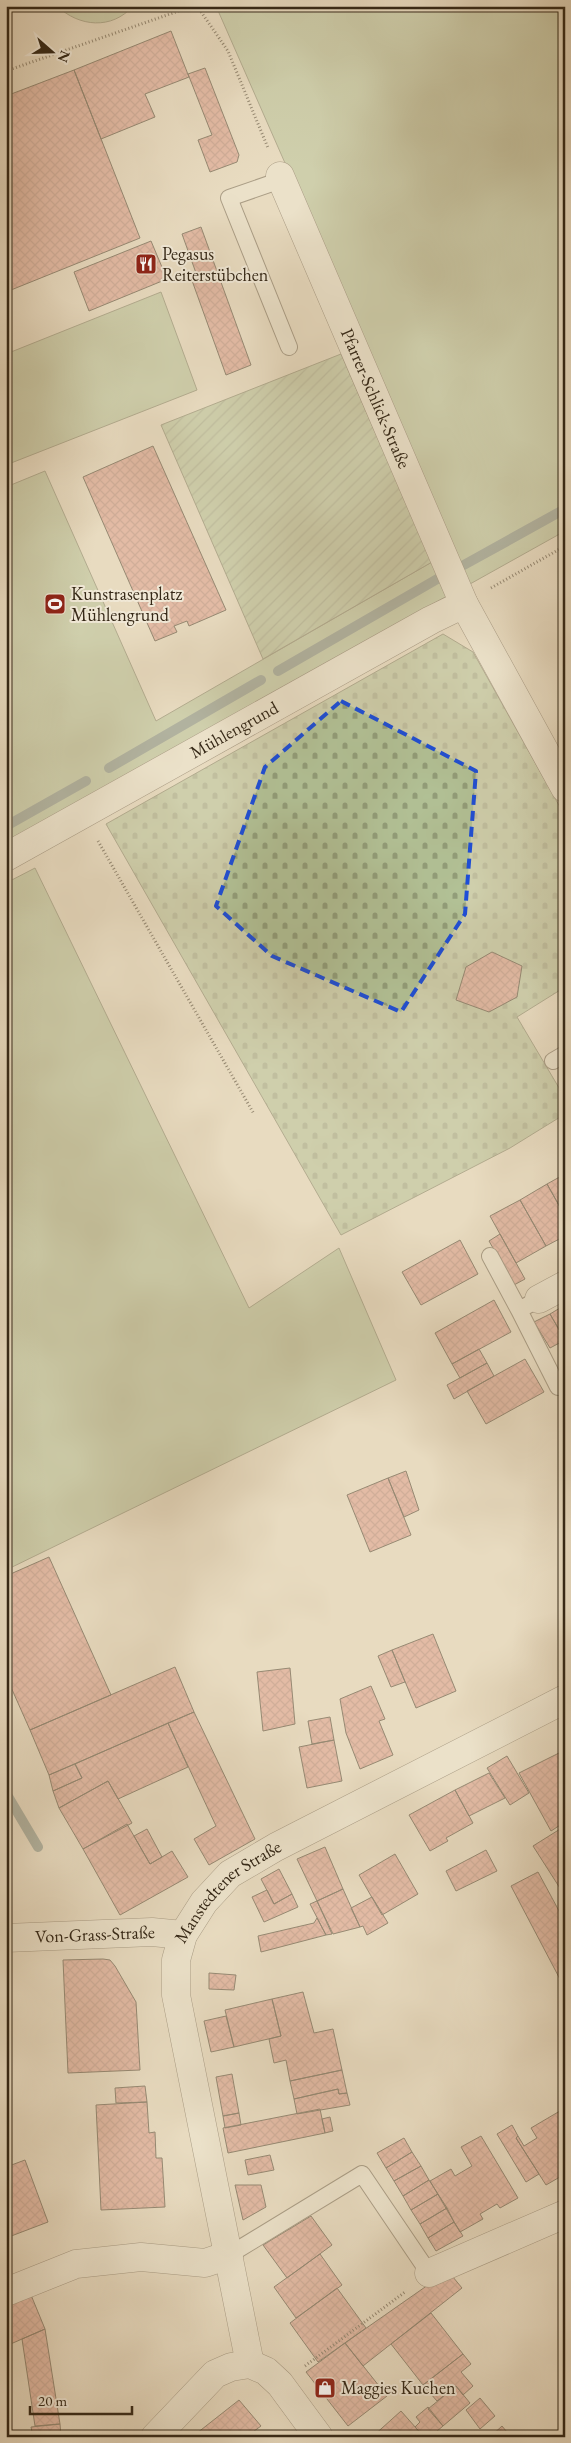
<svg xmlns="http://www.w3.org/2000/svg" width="571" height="2443" viewBox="0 0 571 2443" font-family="'EB Garamond',serif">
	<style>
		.grass { fill: #b2c196; stroke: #747456 }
		.cemetery { fill: url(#cemetery-stones); stroke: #747456 }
		.garden { fill: url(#garden-furrows); stroke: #747456 }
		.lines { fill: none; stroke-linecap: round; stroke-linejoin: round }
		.stream { stroke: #708078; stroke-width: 10 }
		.building { fill: url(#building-cross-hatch); stroke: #352817 }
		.service-casing { stroke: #625541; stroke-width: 18 }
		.minor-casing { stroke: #625541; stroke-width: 29 }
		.tertiary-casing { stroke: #625541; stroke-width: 29 }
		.path { stroke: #352817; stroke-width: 3; stroke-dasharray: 1 2.5; stroke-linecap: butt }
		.service { stroke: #f0e8d6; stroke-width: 16 }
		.minor { stroke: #f0e8d6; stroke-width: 28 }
		.tertiary { stroke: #f0e8d6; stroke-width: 28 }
		.marked { fill: none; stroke: #1d4ed8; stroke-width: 4; stroke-dasharray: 10 6; stroke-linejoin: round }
		.labels { text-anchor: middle; stroke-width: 4; stroke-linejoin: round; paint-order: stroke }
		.poi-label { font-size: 18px; fill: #352817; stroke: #f0e8d6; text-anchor: start }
		.street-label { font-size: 18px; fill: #352817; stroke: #f0e8d6 }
	</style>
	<defs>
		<pattern id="cemetery-stones" width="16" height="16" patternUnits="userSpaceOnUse" patternTransform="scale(1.25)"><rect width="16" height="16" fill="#b2c196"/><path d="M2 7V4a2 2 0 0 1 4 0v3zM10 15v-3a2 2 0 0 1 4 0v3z" fill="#929d79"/></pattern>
		<pattern id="garden-furrows" width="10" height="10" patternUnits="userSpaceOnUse" patternTransform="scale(1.25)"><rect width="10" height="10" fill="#b2c196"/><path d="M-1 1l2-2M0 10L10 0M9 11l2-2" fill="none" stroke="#929d79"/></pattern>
		<pattern id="building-cross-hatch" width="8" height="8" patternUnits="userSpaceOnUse" patternTransform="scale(1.25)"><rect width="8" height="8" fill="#de9485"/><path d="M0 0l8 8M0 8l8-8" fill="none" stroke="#b5796c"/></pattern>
	</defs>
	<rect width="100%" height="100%" fill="#e8dbc0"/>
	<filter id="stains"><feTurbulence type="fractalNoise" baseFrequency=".004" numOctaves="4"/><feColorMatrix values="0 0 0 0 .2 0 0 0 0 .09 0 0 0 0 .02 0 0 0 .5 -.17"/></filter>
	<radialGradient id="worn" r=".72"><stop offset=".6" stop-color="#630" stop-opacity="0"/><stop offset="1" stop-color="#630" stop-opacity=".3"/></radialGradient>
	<path class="grass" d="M57,6h76c-21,24 -54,21 -76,0z
		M216,6h349v525l-95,53z
		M161,292l36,98 -191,75v-111z
		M45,471l111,250 276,-159 15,34 -441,246v-355z
		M35,868l214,440 90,-60 57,132 -390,190v-687z"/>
	<path class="cemetery" d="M443,634l30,18 92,164v171l-48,30 48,81v16l-55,34 -169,87 -235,-411z"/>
	<path class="garden" d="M341,354l91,208 -169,97 -102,-234z"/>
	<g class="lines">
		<path class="stream" d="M462,566l103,-57
			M278,671l161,-93
			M109,768l152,-88
			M8,825l78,-44
			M6,1793l32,54"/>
	</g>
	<path class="building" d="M171,31l18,46 -44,17 10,23 -54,22 -27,-69z
		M205,68l34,87 -2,7 -27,10 -12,-32 14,-5 -24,-61z
		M74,70l66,168 -134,54v-196z
		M201,227l50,138 -25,10 -36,-100 6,-2 -14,-39z
		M151,241l16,38 -78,32 -15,-39z
		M153,446l73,164 -37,16 -2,-5 -13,5 3,6 -22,9 -72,-164z
		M492,952l30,14 -5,31 -28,15 -33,-12 10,-33z
		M565,1174v42l-18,-32z
		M547,1184l18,32v20l-19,10 -26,-46z
		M520,1200l26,46 -30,17 -26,-47z
		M500,1234l25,45 -11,6 -25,-44z
		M460,1240l18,34 -57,31 -19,-33z
		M494,1300l17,32 -59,32 -17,-31z
		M565,1305v35l-15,-26z
		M550,1314l15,26 -15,8 -16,-26z
		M479,1349l8,14 -27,15 -8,-14z
		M525,1359l19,33 -58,32 -19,-33z
		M487,1363l7,13 -40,23 -7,-14z
		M406,1471l13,39 -15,7 -16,-39z
		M388,1478l23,57 -41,17 -23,-57z
		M49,1557l62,138 -81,35 -24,-54v-100z
		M433,1634l23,57 -40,17 -24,-58z
		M392,1650l13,32 -14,5 -13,-31z
		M175,1667l19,45 -145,63 -19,-45z
		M290,1668l5,56 -32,7 -6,-59z
		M371,1686l14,33 -6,2 14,34 -33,14 -14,-36 -6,-34z
		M194,1712l61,127 -46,26 -15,-26 22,-13 -48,-103z
		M330,1717l4,23 -22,4 -4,-23z
		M168,1723l20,44 -70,32 -10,-18 -49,27 -6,-17 29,-13 -7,-14z
		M334,1740l8,41 -35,7 -8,-41z
		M565,1750v72l-14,9 -32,-58z
		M507,1756l22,37 -19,12 -23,-37z
		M75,1764l7,14 -29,13 -4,-16z
		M489,1773l16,25 -36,18 -14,-26z
		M108,1781l24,42 -49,26 -24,-41z
		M455,1790l18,33 -27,15 2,3 -18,10 -21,-36z
		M127,1824l23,40 22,-13 16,26 -68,38 -37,-66z
		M565,1826v70l-32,-50z
		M147,1829l15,28 -12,7 -16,-28z
		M325,1847l18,42 -26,12 -20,-42z
		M486,1850l11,21 -41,20 -10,-20z
		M395,1854l23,40 -36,21 -23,-40z
		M279,1869l13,25 -18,10 -13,-25z
		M538,1872l27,50v60l-3,1 -51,-97z
		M343,1889l17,38 -27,7 -16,-33z
		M267,1890l7,14 18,-10 6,13 -34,15 -12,-25z
		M372,1897l16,26 -21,12 -4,-9 -3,1 -9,-19z
		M317,1901l15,33 -6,1 -16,-31z
		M317,1918l9,17 -65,17 -3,-16 56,-13z
		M103,1959l7,1 5,6 21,36 4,68 -72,3 -5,-113z
		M209,1973l27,2 -2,15 -25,-1z
		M6,1977h2l2,62 -4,1z
		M303,1992l11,41 19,-4 9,41 -52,11 -4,-21 -12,3 -5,-24 12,-3 -9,-37z
		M272,1999l9,37 -47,11 -9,-37z
		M226,2016l8,31 -23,5 -7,-31z
		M342,2070l5,23 -8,1 -1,-5 -44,10 -4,-18z
		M232,2074l7,39 -16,3 -7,-39z
		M145,2086l2,16 -31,1 -1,-15z
		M338,2089l1,5 8,-1 3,12 -53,9 -3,-15z
		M147,2102l2,31 6,-1 1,26h6l3,49 -64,3 -5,-105z
		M565,2108v66l-19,11 -30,-47 2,-2 6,10 13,-8 -6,-10z
		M320,2109l5,24 -97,20 -5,-25z
		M239,2113l2,12 -16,3 -2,-12z
		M330,2117l3,14 -8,2 -3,-14z
		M512,2125l6,11 -2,2 23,36 -13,8 -29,-48z
		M481,2136l37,62 -18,10 -3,-4 -17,10 3,5 -23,13 -30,-51 21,-12 4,7 17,-10 -11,-19z
		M404,2138l8,14 -26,16 -9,-15z
		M412,2152l9,14 -27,15 -8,-13z
		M270,2155l4,15 -26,5 -3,-15z
		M25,2160l23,62 -42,16v-71z
		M421,2166l8,14 -26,16 -9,-15z
		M429,2180l9,14 -27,16 -8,-14z
		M235,2185h26l5,22 -23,13z
		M438,2194l9,14 -27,16 -9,-14z
		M447,2208l7,14 -26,16 -8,-14z
		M311,2216l21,29 -45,33 -24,-33z
		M454,2222l9,14 -27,15 -8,-13z
		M320,2254l22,31 -46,33 -22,-31z
		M448,2271l14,17 -99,78 -18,-23z
		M337,2288l29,40 -48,34 -28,-39z
		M31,2295l14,34 -39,17v-40z
		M431,2313l32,41 -40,31 -32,-41z
		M45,2329l15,95 -25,2 -13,-87z
		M345,2343l42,53 -39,30 -42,-54z
		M463,2354l8,10 -10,8 12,14 -10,9 -7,-9 -19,15 -14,-16z
		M456,2386l14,17 -27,23 -15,-17z
		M480,2398l15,18 -15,13 -14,-19z
		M239,2400l22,26 -15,11h-54z
		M428,2407l15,19 -13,11h-6l-9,-10 5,-5 -4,-5z
		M401,2411l23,26h-52z
		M60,2424l1,13h-28l-2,-10z
		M502,2426l9,11h-21z"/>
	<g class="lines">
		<g class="service-casing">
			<path id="service" d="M281,180l-52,18 60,149
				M553,1061l12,-7
				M490,1256l29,54
				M539,1299l-20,11 39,77
				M229,2255l133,-81 67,99"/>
		</g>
		<g class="minor-casing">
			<g id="minor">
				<path id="s1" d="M280,176l184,428 101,184"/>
				<path id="s2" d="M6,857l425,-237 33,-16"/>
				<path d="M539,1299l26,-14"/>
				<path id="s3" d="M6,1938l146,-6 31,3"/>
				<path d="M429,2273l136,-59"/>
				<path d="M6,2292l70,-28 65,-7 64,6 24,-8"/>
			</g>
		</g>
		<g class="tertiary-casing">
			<g id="tertiary">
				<path id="s4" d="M250,2364l-74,-369v-35l7,-25 21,-33 26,-28 46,-27 289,-148"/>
				<path d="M155,2437l60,-63 16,-7 19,-3 16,7 14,13 39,53"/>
			</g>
		</g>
		<path class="path" d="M197,6l31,45 40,97
			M6,71l187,-65
			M491,588l74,-42
			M98,841l156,273
			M305,2366l100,-74"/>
		<use href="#service" class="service"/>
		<use href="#minor" class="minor"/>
		<use href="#tertiary" class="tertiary"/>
	</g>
	<path d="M0 0H571V2443H0ZM341,701l135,70 -11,143 -64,98 -129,-56 -56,-50 49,-139z" fill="#e8dbc0" fill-opacity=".55" fill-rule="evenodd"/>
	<path class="marked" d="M341,701l135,70 -11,143 -64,98 -129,-56 -56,-50 49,-139z"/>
	<defs>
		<g id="restaurant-square" transform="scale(1.125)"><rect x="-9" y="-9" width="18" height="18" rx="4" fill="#8f2418" stroke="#f0e8d6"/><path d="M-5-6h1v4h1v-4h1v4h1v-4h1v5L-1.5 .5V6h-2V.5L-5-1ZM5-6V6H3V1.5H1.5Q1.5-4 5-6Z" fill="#fff"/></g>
		<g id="stadium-square" transform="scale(1.125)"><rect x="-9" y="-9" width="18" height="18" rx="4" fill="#8f2418" stroke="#f0e8d6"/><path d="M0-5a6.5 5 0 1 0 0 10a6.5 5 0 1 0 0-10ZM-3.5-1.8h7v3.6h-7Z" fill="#fff"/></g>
		<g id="shop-square" transform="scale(1.125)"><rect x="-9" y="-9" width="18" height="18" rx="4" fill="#8f2418" stroke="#f0e8d6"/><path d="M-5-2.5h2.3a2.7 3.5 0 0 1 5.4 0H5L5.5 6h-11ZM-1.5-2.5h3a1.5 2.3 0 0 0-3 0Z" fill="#fff"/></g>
	</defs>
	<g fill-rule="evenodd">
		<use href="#restaurant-square" x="146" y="264"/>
		<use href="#stadium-square" x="55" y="604"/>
		<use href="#shop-square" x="325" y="2388"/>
	</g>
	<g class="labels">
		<g class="poi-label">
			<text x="162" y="260">Pegasus<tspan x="162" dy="21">Reiterstübchen</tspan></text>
			<text x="71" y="600">Kunstrasenplatz<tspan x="71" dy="21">Mühlengrund</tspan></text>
			<text x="341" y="2394">Maggies Kuchen</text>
		</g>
		<g class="street-label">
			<text dy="6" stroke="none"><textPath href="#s1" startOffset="242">Pfarrer-Schlick-Straße</textPath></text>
			<text dy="6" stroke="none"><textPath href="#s2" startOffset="261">Mühlengrund</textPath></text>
			<text dy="6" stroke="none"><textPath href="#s4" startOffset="501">Manstedtener Straße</textPath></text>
			<text dy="6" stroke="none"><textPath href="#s3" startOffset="89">Von-Grass-Straße</textPath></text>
		</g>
	</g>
	<rect width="571" height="2443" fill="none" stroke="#e8dbc0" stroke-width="25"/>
	<rect x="8" y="8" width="556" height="2428" fill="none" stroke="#352817" stroke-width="2.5"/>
	<rect x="12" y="12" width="546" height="2418" fill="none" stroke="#352817"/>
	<g transform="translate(52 52) rotate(110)" stroke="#f0e8d6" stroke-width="4" paint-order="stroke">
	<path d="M0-4L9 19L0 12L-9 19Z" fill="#352817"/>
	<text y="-8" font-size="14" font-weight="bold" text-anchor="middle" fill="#352817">N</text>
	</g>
	<path d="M30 2406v8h102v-8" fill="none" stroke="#352817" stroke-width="2.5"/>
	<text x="38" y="2406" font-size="15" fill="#352817" stroke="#f0e8d6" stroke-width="4" paint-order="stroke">20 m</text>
	<rect width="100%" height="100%" filter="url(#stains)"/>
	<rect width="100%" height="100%" fill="url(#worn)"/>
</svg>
